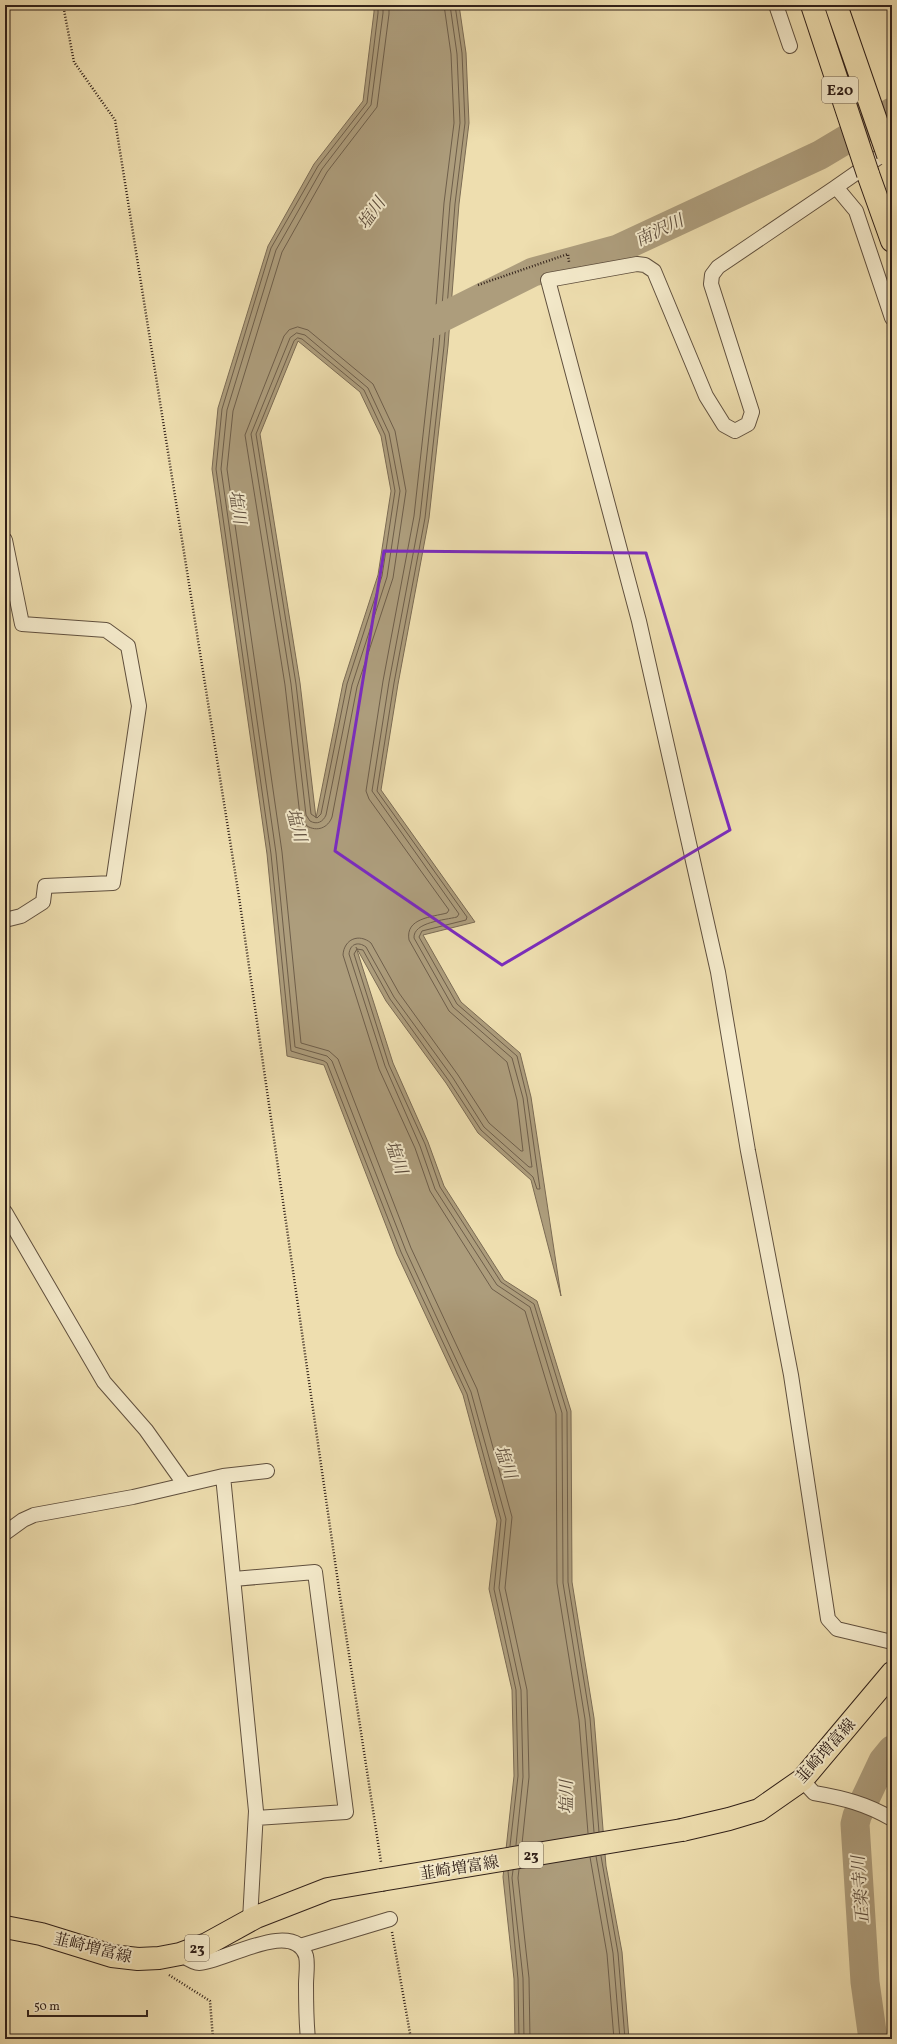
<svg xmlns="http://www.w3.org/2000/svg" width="897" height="2044" viewBox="0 0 897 2044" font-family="Vollkorn,'Noto Serif JP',serif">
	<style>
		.water { fill: #ad9d7c; stroke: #7b6b54; fill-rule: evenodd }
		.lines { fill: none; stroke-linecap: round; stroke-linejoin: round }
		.shore { stroke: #6e5e4a; stroke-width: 1 }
		.river { stroke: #ad9d7c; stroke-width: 29 }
		.street-casing { stroke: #60503e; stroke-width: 16 }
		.primary-casing { stroke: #302019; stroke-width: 24 }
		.highway-casing { stroke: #302019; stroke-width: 24 }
		.path { stroke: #302019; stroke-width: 2.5; stroke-dasharray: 1 2; stroke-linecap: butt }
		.street { stroke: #f4eacb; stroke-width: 14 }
		.primary { stroke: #eedeaf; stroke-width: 22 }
		.highway { stroke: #eedeaf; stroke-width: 22 }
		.primary-bridge-casing { stroke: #302019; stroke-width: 24; stroke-linecap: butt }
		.highway-bridge-casing { stroke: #302019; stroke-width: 24; stroke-linecap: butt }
		.primary-bridge { stroke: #eedeaf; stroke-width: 22 }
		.highway-bridge { stroke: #eedeaf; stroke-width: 22 }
		.marked { fill: none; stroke: #7b2cbf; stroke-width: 3; stroke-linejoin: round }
		.labels { text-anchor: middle; stroke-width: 4; stroke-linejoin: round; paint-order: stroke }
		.shield { fill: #f4eacb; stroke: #6b5d4e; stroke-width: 1 }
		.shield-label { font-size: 15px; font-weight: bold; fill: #302019 }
		.street-label { font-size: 16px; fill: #302019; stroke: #f4eacb }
		.water-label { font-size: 17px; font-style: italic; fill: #5c4c3c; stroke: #f4eacb }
	</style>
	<rect width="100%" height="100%" fill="#eedeaf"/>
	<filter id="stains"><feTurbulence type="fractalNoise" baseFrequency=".005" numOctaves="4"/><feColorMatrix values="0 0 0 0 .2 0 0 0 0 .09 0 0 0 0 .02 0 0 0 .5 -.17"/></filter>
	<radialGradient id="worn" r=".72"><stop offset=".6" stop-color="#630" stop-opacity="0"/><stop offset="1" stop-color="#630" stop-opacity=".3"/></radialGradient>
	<path class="water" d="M374,5h85l7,48 3,70 -10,81 -11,142 -19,172 -31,166 -17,106 94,132 -52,13 38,67 59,51 11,44 30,199 -30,-116 -53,-47 -32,-50 -60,-82 -30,-54 37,116 35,79 16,44 60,94 33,21 34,110 1,171 22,136 12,148 16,86 7,87h-114l-1,-60 -11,-102 11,-101 -2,-86 -23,-101 8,-68 -34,-126 -66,-141 -73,-189 -37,-9 -20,-202 -55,-385 6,-61 50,-162 46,-82 49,-63 11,-89zM298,341l62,51 21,44 10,55 -13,84 -35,108 -27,135 -16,-135 -40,-249z"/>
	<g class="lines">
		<path class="shore" d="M378,5v8l-11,90 -49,63 -47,82 -49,161 -6,60 55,385 20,197 33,10 3,2 74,189 66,142 34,126 -7,69 22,101 2,86 -8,70
			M383,5v8l-12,92 -49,64 -46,81 -49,160 -6,59 55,384 19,194 32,9 5,5 74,190 65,141 35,127 -7,69 22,102 2,87 -7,68
			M389,5v9l-12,93 -50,65 -45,80 -49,159 -6,58 55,383 19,191 28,8 9,8 73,189 66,141 35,128 -7,71 22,102 2,87 -7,67
			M444,5l7,49 3,69 -10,80 -11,142 -19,171 -31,165 -17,110 3,8 80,111 -2,3c-15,4 -42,5 -38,27l40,71 58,51 10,38 6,51h-2l-32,-28 -31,-48 -59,-82 -28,-50c-12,-10 -27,-4 -28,12l36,114 36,79 15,43 62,98 33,22 31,103 1,169 22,137 9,113
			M450,5l7,49 3,69 -10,80 -11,142 -19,172 -31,165 -17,109 87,123 -2,3c-12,3 -44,5 -43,21l39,69 59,51 11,40 9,69h-3l-45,-40 -31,-49 -59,-81 -28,-50c-8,-6 -16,-3 -17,7l36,112 35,80 15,43 62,96 33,22 32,106 1,170 22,136 9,113
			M455,5l7,48 3,70 -10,81 -11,142 -19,172 -31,165 -17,108 90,126 -1,3 -44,11 -3,6 38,67 60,52 10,41 13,92h-3l-4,-12 -52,-47 -32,-49 -59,-82 -27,-49 -6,-1 -3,5 35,111 36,79 15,43 61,95 33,22 33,108 1,170 22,136 9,114
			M298,327l10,3 65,54 22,47 11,60 -13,87 -36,109 -25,130c-4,11 -15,15 -25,9l-7,-10 -15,-131 -40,-250 39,-99 5,-6z
			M297,333l8,2 63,53 21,45 11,58 -13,86 -35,108 -26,130c-3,7 -9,10 -16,6l-4,-6 -15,-131 -40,-250 39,-96z
			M298,338l4,1 62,51 21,45 10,56 -13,85 -35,108 -26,130 -4,4 -6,-4 -15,-130 -40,-250 38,-93z
			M596,1856l17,97 7,86
			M601,1856l17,97 7,86
			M590,1857l17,97 7,85
			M519,1869l-1,9 11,100 1,61
			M513,1870l-1,8 11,100 1,61
			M508,1871l10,108 1,60"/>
		<path class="river" d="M419,329l114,-57 85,-23 202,-94 72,-43
			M873,2039l-8,-57 -10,-158 2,-8 26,-55 9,-11"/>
		<g class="street-casing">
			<path id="street" d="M776,5l14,41
				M892,148l-56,39 20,24 36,107
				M836,187l-118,80 -6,8 -1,9 41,128 -4,12 -13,7 -11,-6 -18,-29 -52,-125 -9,-6 -8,-1 -89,16 91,341 79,351 30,179 43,224 37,244 9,10 55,13
				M5,540l17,84 84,6 22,16 11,60 -26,177 -68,3 -2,16 -22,14 -16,4
				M5,1212l99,170 42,48 39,55
				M223,1476l33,335 -6,109
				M5,1533l18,-13 11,-5 99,-18 90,-21 44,-5
				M234,1579l81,-7 31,240 -90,6
				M802,1780l12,13c29,5 53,11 78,26
				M300,1946l90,-27
				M180,1954c5,3 13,9 19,9 24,-1 95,-45 107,-7 2,8 0,20 0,28 0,18 0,36 2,55"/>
		</g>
		<g class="primary-casing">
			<path id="primary" d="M682,1830l47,-11 30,-9 43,-30 90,-107
				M5,1927l36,7 71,22 26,3 21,-1 21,-4 27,-10 49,-27 72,-28 53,-9"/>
		</g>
		<g class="highway-casing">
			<path id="highway" d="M868,174l24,67"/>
		</g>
		<path class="path" d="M63,5l11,57 41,58 124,777 101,699 41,266
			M478,285l90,-31 1,8
			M392,1932l19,107
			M169,1975l41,26 3,38"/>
		<use href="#street" class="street"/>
		<use href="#primary" class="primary"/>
		<use href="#highway" class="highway"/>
		<g class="primary-bridge-casing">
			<path id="primary-bridge" d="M381,1880l301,-50"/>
		</g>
		<g class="highway-bridge-casing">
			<path id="highway-bridge" d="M812,5l56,169
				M836,5l52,150"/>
		</g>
		<use href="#primary-bridge" class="primary-bridge"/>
		<use href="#highway-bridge" class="highway-bridge"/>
	</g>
	<path class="marked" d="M384,551l262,2 84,277 -228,135 -167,-114z"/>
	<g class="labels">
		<g class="shield">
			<rect x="822" y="77" width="36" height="26" rx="3"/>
			<rect x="519" y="1842" width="24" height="26" rx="3"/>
			<rect x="185" y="1935" width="24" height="26" rx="3"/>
		</g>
		<g class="shield-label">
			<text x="840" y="95">E20</text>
			<text x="531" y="1860">23</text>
			<text x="197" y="1953">23</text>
		</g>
		<g class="street-label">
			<text transform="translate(825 1750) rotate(-48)" y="6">韮崎増富線</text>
			<text transform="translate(459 1867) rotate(-9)" y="6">韮崎増富線</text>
			<text transform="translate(93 1947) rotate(14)" y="6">韮崎増富線</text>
		</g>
		<g class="water-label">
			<text transform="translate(371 213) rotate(-55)" y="6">塩川</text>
			<text transform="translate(659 230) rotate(-25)" y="6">南沢川</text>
			<text transform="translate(238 507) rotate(81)" y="6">塩川</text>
			<text transform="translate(297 825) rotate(75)" y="6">塩川</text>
			<text transform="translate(397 1157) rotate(71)" y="6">塩川</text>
			<text transform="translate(506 1462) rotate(70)" y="6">塩川</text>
			<text transform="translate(566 1797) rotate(-90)" y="6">塩川</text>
			<text transform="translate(860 1890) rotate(-94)" y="6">正楽寺川</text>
		</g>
	</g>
	<rect width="897" height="2044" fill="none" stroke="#eedeaf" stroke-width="20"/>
	<rect x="6" y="6" width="885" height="2032" fill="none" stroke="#302019" stroke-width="2"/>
	<rect x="10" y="10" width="877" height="2024" fill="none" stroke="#302019"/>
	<path d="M28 2010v6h119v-6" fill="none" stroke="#302019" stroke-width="2"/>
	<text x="34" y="2010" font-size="12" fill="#302019" stroke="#f4eacb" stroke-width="3" paint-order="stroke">50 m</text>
	<rect width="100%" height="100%" filter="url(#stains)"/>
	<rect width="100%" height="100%" fill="url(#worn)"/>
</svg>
